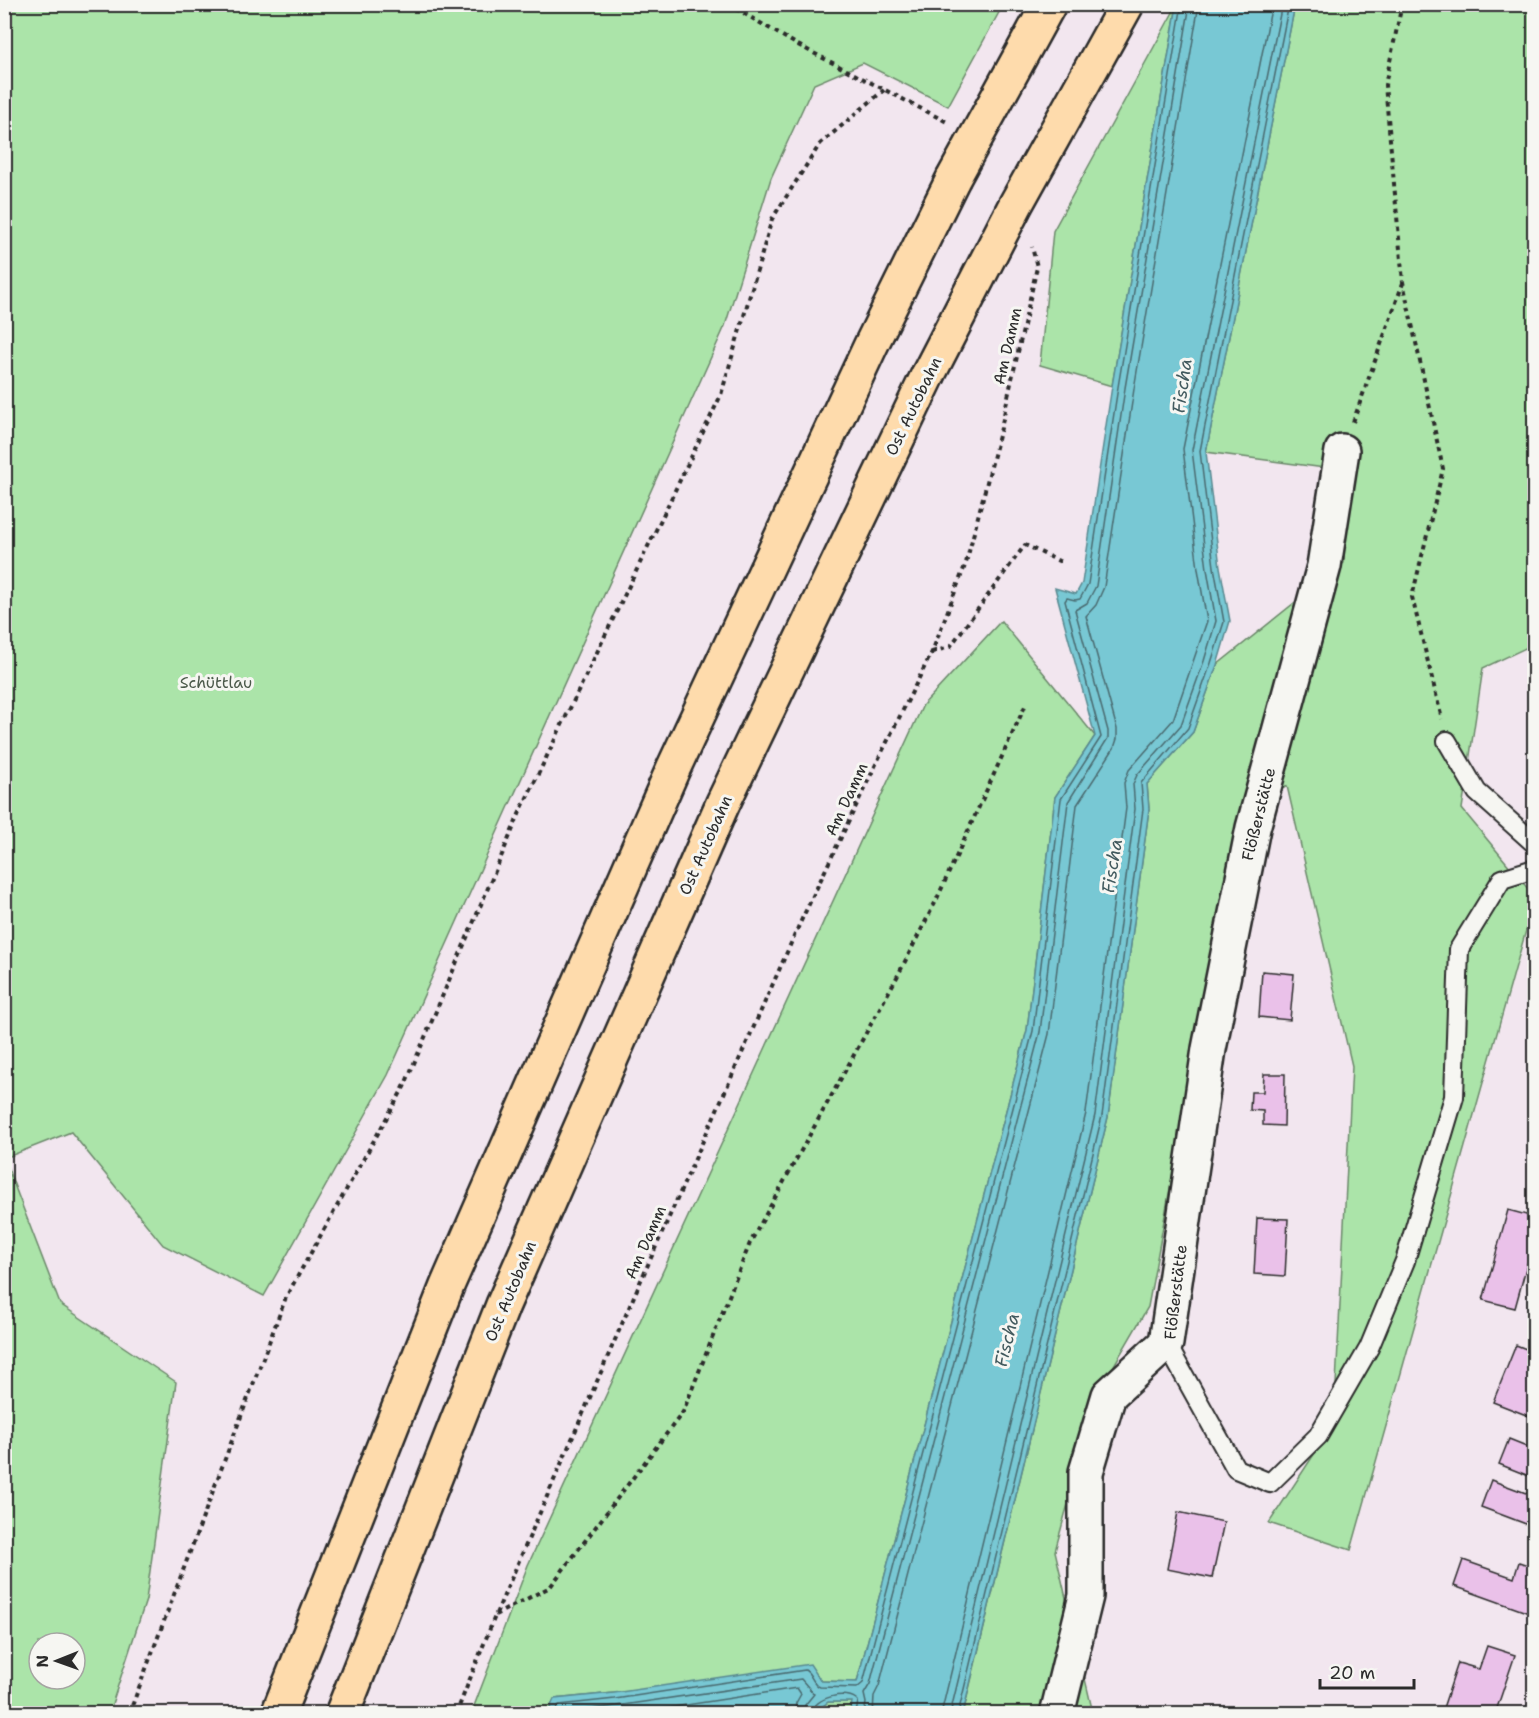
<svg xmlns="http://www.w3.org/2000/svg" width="1539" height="1718" viewBox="0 0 1539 1718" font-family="'Shantell Sans',sans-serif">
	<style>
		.green { fill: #abe4a9; stroke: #6b886a; stroke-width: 1.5; fill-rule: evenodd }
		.water { fill: #78c8d4; stroke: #598990; stroke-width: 1.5 }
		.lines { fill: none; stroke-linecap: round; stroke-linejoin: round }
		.shore { stroke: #4a6a6f; stroke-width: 1.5 }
		.building { fill: #eac1e9; stroke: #2b2b2b; stroke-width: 1.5 }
		.lane-casing { stroke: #2b2b2b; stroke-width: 22 }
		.street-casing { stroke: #2b2b2b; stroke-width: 38 }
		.highway-casing { stroke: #2b2b2b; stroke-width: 38 }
		.path { stroke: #2b2b2b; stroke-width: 4; stroke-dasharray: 4.5 4.5; stroke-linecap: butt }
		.lane { stroke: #f6f6f2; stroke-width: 18 }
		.street { stroke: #f6f6f2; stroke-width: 33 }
		.highway { stroke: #fedbac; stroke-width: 33 }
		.highway-bridge-casing { stroke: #2b2b2b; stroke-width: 38; stroke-linecap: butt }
		.highway-bridge { stroke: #fedbac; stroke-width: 33 }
		.labels { text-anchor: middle; stroke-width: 6; stroke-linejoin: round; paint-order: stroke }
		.street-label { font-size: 16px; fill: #2b2b2b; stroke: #f6f6f2 }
		.park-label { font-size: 16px; fill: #4b594a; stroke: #f6f6f2 }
		.water-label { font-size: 18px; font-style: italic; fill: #425a5e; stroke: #f6f6f2 }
	</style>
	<rect width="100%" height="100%" fill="#f2e6ef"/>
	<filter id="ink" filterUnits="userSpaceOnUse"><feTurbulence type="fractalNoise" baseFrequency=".0167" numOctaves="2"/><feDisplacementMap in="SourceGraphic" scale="12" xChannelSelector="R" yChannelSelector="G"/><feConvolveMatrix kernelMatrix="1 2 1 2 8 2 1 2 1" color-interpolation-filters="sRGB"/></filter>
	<g filter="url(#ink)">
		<path class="green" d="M5,4l998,1 -55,101 -85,-43 -49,21 -43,94 -46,148 -337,749 -124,221 -101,-51 -92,-113 -66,26z
			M1177,5l-65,381 -72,-21 13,-134z
			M1295,5h239v639l-51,24 -21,141 72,87v6l-183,648 -82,-27 65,-99 18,-358 -65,-280 -49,35 -90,486 -49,84 -44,160 38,162 -130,1 145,-597 41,-308 -2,-25 46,-52 24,-67 127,-102 3,-92 -141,-19z
			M1001,621l94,115 -40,61 -28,233 -170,652 -37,-1 -206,12 -60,6 -6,14 -77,1 57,-149 395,-860z
			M5,1161l55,143 116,78 -30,218 -37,113h-104zM39,1643h36v36h-36z
			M828,1702h25l-3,11 -37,1z"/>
		<path class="water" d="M1177,5h118l-89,447 14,115 10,54 -13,44 -24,67 -46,52 2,25 -41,308 -145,596h-113l2,-11h-24l-15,12 -265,-1 6,-14 60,-6 196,-29 11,17 36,1 170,-652 28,-233 40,-61 -40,-148 21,6 6,-11 30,-197z"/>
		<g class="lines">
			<path class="shore" d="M554,1714l5,-9 56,-6 190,-29c7,4 7,14 15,17l37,1 6,-5 170,-652 28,-232 40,-62 -36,-136 2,-3 8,2 5,-1 8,-15 30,-197 64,-383
				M563,1714l2,-2 51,-6 185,-27 13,15 -9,11 -2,9
				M628,1714l169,-26 4,6 -5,9 -2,11
				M811,1714c2,-17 37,-25 47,-13l-2,13
				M864,1714l2,-11 -2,-9 6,-10 170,-652 28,-230 40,-64v-7l-33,-121 12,-7 9,-17 29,-198 65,-384
				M873,1714l1,-18 5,-10 170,-652 28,-229 37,-57 3,-9v-10l-31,-113 10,-11 8,-18 30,-198 65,-385
				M941,1714l145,-601 40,-305 -2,-25 5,-13 44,-50 34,-99 -9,-52 -15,-120 89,-445
				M950,1714l145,-599 40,-306 -2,-25 4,-9 44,-50 23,-64 12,-40 -9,-52 -15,-119 90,-446
				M958,1714l144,-598 41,-307 -2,-26 47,-55 23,-65 13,-41 -10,-55 -14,-116 89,-447"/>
		</g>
		<path class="building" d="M1262,971l32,3 -4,46 -31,-3z
			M1530,977h4v97h-2z
			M1264,1074h21l-1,52 -21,-1v-14l-13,-1 1,-18h12z
			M1508,1210l26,7v22l-19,69 -32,-8z
			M1257,1218l31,1 -3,57 -31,-2z
			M1516,1345l18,7v66l-41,-16z
			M1509,1439l25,10v29l-35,-14z
			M1491,1480l43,16v31l-53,-20z
			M1178,1512l46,10 -12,56 -45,-9z
			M1463,1560l51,18 5,-16 15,5v31l-5,15 -75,-27z
			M1487,1646l28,9 -20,59h-54l17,-51 21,6z
			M1297,1708l22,6h-23z"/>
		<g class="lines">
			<g class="lane-casing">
				<path id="lane" d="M1447,741l30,51 57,51
					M1166,1343l70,126 34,14 48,-47 51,-88 36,-87 49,-164 5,-148 43,-70 32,-10"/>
			</g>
			<g class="street-casing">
				<path id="street" d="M1057,1714l29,-118v-124l23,-77 57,-52 43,-294 44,-221 71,-262 18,-115"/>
			</g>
			<g class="highway-casing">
				<path id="highway" d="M278,1714l169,-428 226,-517 198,-424 82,-166
					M342,1714l161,-409 220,-502 205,-428"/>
			</g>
			<path class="path" d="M728,4l68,40 153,79
				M1402,4l-17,81 18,197 40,187 -31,128 30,122
				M1353,422l50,-139
				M932,652l18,-5 75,-102 38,18
				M495,1615l55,-28 133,-175 67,-169 147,-266 38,-74 91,-199
				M129,1714l157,-417 118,-210 116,-275 201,-417 51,-176 48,-75 64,-54
				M456,1714l39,-98 143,-329 162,-364 78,-163 54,-108 34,-89 35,-135 36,-161 -5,-20"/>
			<use href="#lane" class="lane"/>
			<use href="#street" class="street"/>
			<use href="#highway" class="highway"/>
			<g class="highway-bridge-casing">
				<path id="highway-bridge" d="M953,179l96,-175
					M928,375l88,-171 111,-200"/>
			</g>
			<use href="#highway-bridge" class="highway-bridge"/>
		</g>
	</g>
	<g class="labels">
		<g class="street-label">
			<text transform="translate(1007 346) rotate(-77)" y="6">Am Damm</text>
			<text transform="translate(913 406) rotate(-64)" y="6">Ost Autobahn</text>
			<text transform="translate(846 799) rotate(-65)" y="6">Am Damm</text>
			<text transform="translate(1258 814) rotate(-76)" y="6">Flößerstätte</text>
			<text transform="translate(705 845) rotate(-66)" y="6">Ost Autobahn</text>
			<text transform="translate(645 1242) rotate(-66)" y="6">Am Damm</text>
			<text transform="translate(510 1291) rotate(-67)" y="6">Ost Autobahn</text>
			<text transform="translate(1175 1292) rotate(-83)" y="6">Flößerstätte</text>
		</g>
		<g class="park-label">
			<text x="216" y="688">Schüttlau</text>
		</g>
		<g class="water-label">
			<text transform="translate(1182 386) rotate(-82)" y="6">Fischa</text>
			<text transform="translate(1112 866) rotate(-81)" y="6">Fischa</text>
			<text transform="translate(1007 1340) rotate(-76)" y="6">Fischa</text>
		</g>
	</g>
	<rect width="1539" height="1718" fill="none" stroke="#f6f6f2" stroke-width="24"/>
	<rect x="12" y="12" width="1515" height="1694" fill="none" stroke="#2b2b2b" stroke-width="2" filter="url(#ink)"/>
	<g transform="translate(57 1661) rotate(269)"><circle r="28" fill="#f6f6f2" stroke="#a5a5a2" stroke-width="1.5"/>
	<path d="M0-4.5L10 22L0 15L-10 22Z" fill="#2b2b2b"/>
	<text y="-9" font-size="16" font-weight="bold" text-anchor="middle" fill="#2b2b2b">N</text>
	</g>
	<path d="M1320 1679v9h94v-9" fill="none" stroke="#2b2b2b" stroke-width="3"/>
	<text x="1329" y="1679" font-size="18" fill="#2b2b2b" stroke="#f6f6f2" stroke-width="4.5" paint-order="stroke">20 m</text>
</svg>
